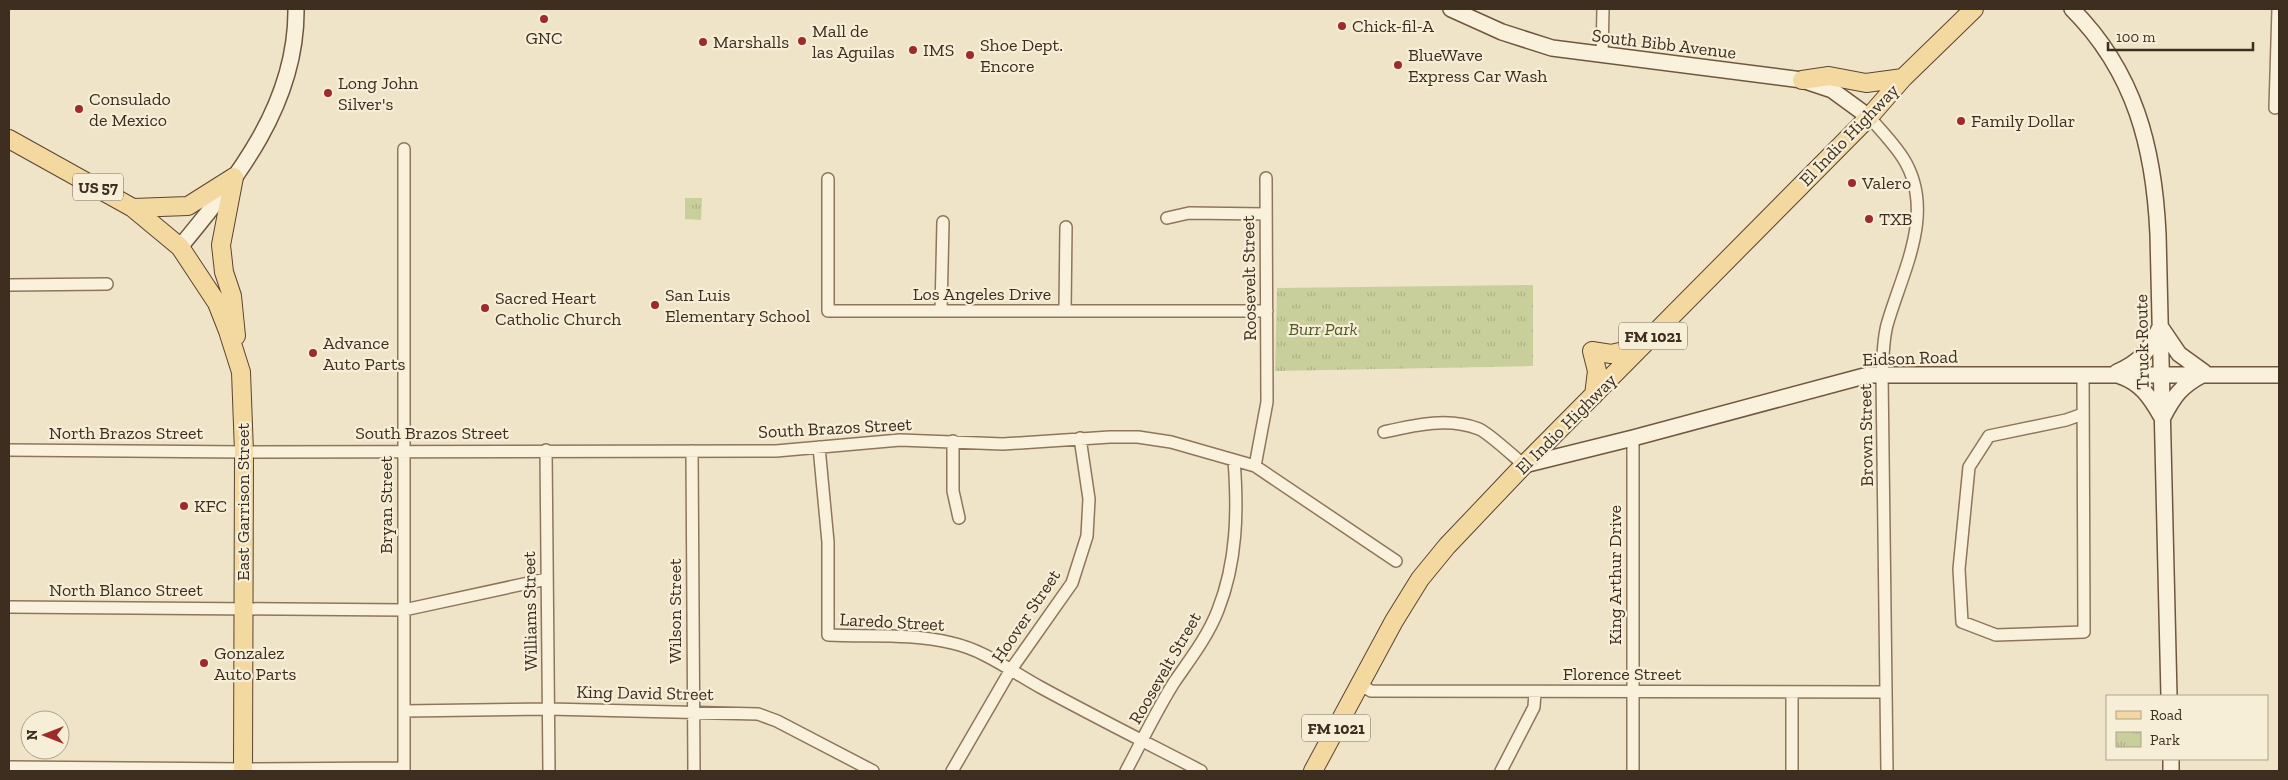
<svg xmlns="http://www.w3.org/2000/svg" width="2288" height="780" viewBox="0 0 2288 780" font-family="'Zilla Slab',serif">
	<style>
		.park { fill: url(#park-tufts) }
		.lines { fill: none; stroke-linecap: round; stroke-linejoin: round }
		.street-casing { stroke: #8d765c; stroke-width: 14 }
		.secondary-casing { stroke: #6f573f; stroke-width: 18 }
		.primary-casing { stroke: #5b4430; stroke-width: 20 }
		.street { stroke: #faf1dc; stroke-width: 11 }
		.secondary { stroke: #faf1dc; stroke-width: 15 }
		.primary { stroke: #f3d9a0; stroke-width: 18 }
		.poi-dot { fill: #9e2a2b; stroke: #f7eed8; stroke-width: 2 }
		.labels { text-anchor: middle; stroke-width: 4.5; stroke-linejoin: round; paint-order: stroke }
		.shield { fill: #f7eed8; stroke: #756857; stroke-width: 1 }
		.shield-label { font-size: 16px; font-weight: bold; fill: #3d2e20 }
		.poi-label { font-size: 18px; fill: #3d2e20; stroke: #f7eed8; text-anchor: start }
		.street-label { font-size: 18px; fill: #3d2e20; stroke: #f7eed8 }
		.park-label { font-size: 18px; font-style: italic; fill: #4d5a26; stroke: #f7eed8 }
	</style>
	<defs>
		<pattern id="park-tufts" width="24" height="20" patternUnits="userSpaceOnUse" patternTransform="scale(1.25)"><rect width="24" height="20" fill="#c9cf9b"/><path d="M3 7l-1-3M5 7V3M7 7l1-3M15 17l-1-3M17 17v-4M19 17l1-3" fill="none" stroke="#aeb285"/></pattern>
	</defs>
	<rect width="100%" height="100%" fill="#f0e4c8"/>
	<path class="park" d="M685,198h17l-1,22 -16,-1z
		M1533,285v81l-258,5 2,-83z"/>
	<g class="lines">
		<g class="street-casing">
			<path id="street" d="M1602,55l1,-46
				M2275,108l3,-99
				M1869,117c12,13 25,27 34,41 34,54 -1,114 -16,167 -4,15 -4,33 -5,49l5,397
				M828,179v132h439
				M1167,218l22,-5 77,1
				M9,285l98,-1
				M941,311l2,-89
				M1065,311l1,-84
				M2083,414l-17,6 -77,16 -20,31 -10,102 3,53 34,13 88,-3 -1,-258
				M1384,432c31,-7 64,-15 95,-3 11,5 34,27 45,36
				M1633,438v333
				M953,441v50l6,27
				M819,447l9,95v93c41,2 84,-2 124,8 32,7 59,28 88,44 53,29 107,56 161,84
				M9,450l235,2 532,-1 124,-11 103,4 107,-7h28l33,5 84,24 141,95
				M546,450l3,321
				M692,451l2,320
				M1255,466l12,-64 -1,-224
				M9,607l395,3 143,-31
				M1359,684l12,7 515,1
				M404,711l145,-2 209,5 19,7 96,50
				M9,767l234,2 161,-1
				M404,771v-622
				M952,771l58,-100 62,-88 15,-47 2,-37 -9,-61
				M1126,771c16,-30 31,-62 49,-90 16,-23 33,-45 43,-71 19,-48 20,-99 16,-150
				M1501,771l33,-64 1,-15
				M1792,771v-78"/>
		</g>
		<g class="secondary-casing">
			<path id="secondary" d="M1451,9l51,23 50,16 250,32 30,10 37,27
				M2072,9c63,63 82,139 86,225l11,462
				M180,247c57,-69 117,-143 116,-238
				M2162,329l17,25 25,18
				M2117,372c22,-9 33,-22 42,-43
				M2120,376c21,7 30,21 41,40
				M2163,417c11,-21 18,-31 39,-42
				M1524,465l109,-27 235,-63h411
				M2171,759v12"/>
		</g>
		<g class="primary-casing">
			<path id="primary" d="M1802,80l27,-4 37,7 37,-5
				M9,139l124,69 47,39 37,56 11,28 13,41 3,80 -1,319
				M234,177l-13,68 3,27 8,24 4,40
				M133,208l55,-2 46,-29
				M1594,395l3,-24 -5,-20 19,3 30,-7
				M1313,771l81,-150 26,-42 27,-33 77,-81 345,-348 34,-39 71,-69"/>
		</g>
		<use href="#street" class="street"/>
		<use href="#secondary" class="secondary"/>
		<use href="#primary" class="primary"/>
	</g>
	<g class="poi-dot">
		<circle cx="544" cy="19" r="5"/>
		<circle cx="1342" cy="26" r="5"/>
		<circle cx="802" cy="41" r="5"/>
		<circle cx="703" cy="42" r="5"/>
		<circle cx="913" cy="50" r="5"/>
		<circle cx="970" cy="55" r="5"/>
		<circle cx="1398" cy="65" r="5"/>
		<circle cx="328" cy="93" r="5"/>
		<circle cx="79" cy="109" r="5"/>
		<circle cx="1961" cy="121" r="5"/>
		<circle cx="1852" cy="183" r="5"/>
		<circle cx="1869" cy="219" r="5"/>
		<circle cx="655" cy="305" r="5"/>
		<circle cx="485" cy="308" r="5"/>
		<circle cx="313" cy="353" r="5"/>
		<circle cx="184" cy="506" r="5"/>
		<circle cx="204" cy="663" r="5"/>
	</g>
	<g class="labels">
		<g class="shield">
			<rect x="73" y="173.5" width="50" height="27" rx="4"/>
			<rect x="1619" y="322.5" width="68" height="27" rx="4"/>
			<rect x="1302" y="714.5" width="68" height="27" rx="4"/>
		</g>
		<g class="shield-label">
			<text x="98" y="193">US 57</text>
			<text x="1653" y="342">FM 1021</text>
			<text x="1336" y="734">FM 1021</text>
		</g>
		<g class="poi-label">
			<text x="1352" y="32">Chick-fil-A</text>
			<text x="812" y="37">Mall de<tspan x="812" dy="21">las Aguilas</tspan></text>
			<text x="544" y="44" text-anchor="middle">GNC</text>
			<text x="713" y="48">Marshalls</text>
			<text x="980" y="51">Shoe Dept.<tspan x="980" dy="21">Encore</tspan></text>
			<text x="923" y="56">IMS</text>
			<text x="1408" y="61">BlueWave<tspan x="1408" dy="21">Express Car Wash</tspan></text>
			<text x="338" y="89">Long John<tspan x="338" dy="21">Silver's</tspan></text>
			<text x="89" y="105">Consulado<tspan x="89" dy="21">de Mexico</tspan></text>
			<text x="1971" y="127">Family Dollar</text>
			<text x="1862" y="189">Valero</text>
			<text x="1879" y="225">TXB</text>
			<text x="665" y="301">San Luis<tspan x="665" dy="21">Elementary School</tspan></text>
			<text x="495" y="304">Sacred Heart<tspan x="495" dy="21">Catholic Church</tspan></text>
			<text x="323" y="349">Advance<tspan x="323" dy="21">Auto Parts</tspan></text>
			<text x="194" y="512">KFC</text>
			<text x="214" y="659">Gonzalez<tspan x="214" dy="21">Auto Parts</tspan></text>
		</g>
		<g class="street-label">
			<text transform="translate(1664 44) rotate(7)" y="6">South Bibb Avenue</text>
			<text transform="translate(1849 135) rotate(-46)" y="6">El Indio Highway</text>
			<text transform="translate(1249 278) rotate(-91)" y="6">Roosevelt Street</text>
			<text x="982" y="300">Los Angeles Drive</text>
			<text transform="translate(2142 342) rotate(-91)" y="6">Truck Route</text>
			<text transform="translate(1910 358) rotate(-2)" y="6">Eidson Road</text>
			<text transform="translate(1566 424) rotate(-45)" y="6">El Indio Highway</text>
			<text transform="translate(835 428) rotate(-3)" y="6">South Brazos Street</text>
			<text x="126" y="439">North Brazos Street</text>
			<text x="432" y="439">South Brazos Street</text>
			<text transform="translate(1866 435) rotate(-91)" y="6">Brown Street</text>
			<text transform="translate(243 502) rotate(-90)" y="6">East Garrison Street</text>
			<text transform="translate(386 505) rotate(-90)" y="6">Bryan Street</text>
			<text transform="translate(1615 575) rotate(-90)" y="6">King Arthur Drive</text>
			<text x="126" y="596">North Blanco Street</text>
			<text transform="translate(530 611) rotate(-91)" y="6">Williams Street</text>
			<text transform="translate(675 611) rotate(-90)" y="6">Wilson Street</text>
			<text transform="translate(1026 616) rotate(-56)" y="6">Hoover Street</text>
			<text transform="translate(892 622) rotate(3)" y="6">Laredo Street</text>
			<text transform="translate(1165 668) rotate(-60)" y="6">Roosevelt Street</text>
			<text x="1622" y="680">Florence Street</text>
			<text transform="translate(645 693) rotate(1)" y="6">King David Street</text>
		</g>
		<g class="park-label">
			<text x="1323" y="335">Burr Park</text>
		</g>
	</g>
	<rect width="2288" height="780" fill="none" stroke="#3d2e20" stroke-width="20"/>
	<rect x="2106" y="695" width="162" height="65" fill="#f7eed8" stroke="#ada18e"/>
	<rect x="2116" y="711" width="25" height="8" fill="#f3d9a0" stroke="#ada18e"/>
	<text x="2150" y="720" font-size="15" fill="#3d2e20">Road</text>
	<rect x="2116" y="732" width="25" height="15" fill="url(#park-tufts)" stroke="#ada18e"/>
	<text x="2150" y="745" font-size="15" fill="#3d2e20">Park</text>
	<g transform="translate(45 735) rotate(270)"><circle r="24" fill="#f7eed8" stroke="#ada18e"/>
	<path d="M0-4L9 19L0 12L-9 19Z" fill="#9e2a2b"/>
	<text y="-8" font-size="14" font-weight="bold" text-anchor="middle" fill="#3d2e20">N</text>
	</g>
	<path d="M2108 42v8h145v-8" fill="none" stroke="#3d2e20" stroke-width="2.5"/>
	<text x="2116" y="42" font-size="15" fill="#3d2e20" stroke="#f7eed8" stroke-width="4" paint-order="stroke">100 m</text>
</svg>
